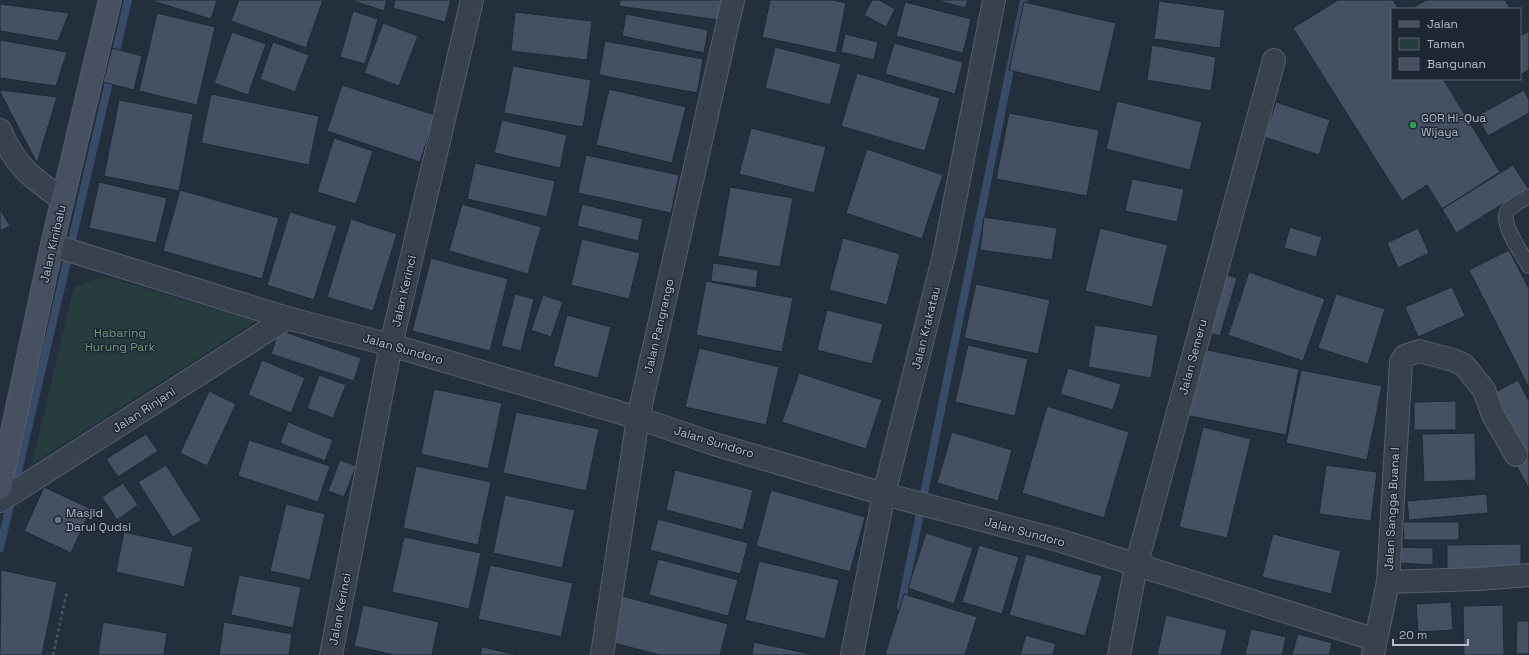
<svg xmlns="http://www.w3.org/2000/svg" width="1529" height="655" viewBox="0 0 1529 655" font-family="'Space Grotesk',sans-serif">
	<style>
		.green { fill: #263c3f }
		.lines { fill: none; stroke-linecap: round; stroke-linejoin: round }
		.stream { stroke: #394c67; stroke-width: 8 }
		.building { fill: #455162; stroke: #1f2835 }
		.lane-casing { stroke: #565f6c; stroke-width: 16 }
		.street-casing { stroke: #565f6c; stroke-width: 24 }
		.secondary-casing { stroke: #565f6c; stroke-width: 24 }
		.path { stroke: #44595c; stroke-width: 2.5; stroke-dasharray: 3 3; stroke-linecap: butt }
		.lane { stroke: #38414e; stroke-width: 14 }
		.street { stroke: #38414e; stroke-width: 22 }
		.secondary { stroke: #465061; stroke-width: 22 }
		.leisure-dot { fill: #2e9e5b; stroke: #1d2633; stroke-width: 1.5 }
		.worship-dot { fill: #6b7280; stroke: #1d2633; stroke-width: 1.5 }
		.labels { text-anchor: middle; stroke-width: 3; stroke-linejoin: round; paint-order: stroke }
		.poi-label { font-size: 12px; fill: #b4bcc9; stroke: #1d2633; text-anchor: start }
		.street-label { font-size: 12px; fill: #b4bcc9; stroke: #1d2633 }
		.park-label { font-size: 12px; fill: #6b9a76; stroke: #1d2633 }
	</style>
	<rect width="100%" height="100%" fill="#242f3e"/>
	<path class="green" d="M103,276l153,45 -224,143 42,-177z"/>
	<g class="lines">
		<path class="stream" d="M114,60l14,-60
			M0,548l111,-475
			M901,607l123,-607"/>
	</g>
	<path class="building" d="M149,0h68l-6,19z
		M239,0h84l-17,48 -75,-27z
		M351,0h36l-3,11z
		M395,0h56l-6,22 -52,-14z
		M620,0h102l-3,20 -100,-14z
		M770,0h63l13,3 -10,50 -74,-16z
		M872,0h7l16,9 -9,18 -22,-12z
		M936,0h32l-3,8z
		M1338,0h55l6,9h-7v70h51l57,93 -58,37 -15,-24 -25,16 -109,-173z
		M1426,0h79l6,9h-100z
		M1159,1l66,9 -5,38 -66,-9z
		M905,2l66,17 -8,34 -67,-17z
		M1024,2l92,21 -16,69 -91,-22z
		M0,4l69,9 -11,28 -58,-10z
		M353,11l25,8 -13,45 -25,-7z
		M515,12l77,9 -5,39 -76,-9z
		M157,13l58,14 -18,78 -58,-14z
		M626,14l82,16 -4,23 -82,-17z
		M383,23l35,13 -19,50 -35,-13z
		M1529,31v39l-7,4 -2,-3v-35z
		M232,32l34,12 -18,51 -34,-12z
		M845,34l33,8 -4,18 -33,-8z
		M0,40l67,12 -11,34 -56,-8z
		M605,41l98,18 -6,34 -98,-18z
		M273,42l36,13 -14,37 -35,-13z
		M894,43l69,19 -8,32 -70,-20z
		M1152,45l64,12 -5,34 -64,-11z
		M775,47l66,17 -11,41 -65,-17z
		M112,48l30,8 -8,34 -31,-8z
		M513,66l78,14 -8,47 -79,-14z
		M857,73l83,25 -15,53 -84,-25z
		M342,85l93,30 -15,47 -93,-31z
		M609,89l77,18 -14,56 -76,-18z
		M0,90l57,7 -20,66 -37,-71z
		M1524,90l5,10v13l-41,23 -11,-20z
		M211,94l108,22 -10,49 -108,-22z
		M119,100l74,14 -14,77 -75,-15z
		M1117,101l85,21 -12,48 -84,-21z
		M1276,102l54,18 -11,35 -55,-18z
		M1009,113l90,17 -12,66 -91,-17z
		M502,120l65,15 -7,33 -66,-15z
		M751,128l75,19 -12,46 -75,-19z
		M334,138l39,13 -17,53 -39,-12z
		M867,149l76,26 -21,64 -76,-26z
		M586,155l93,20 -8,38 -93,-20z
		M475,163l80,18 -8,36 -80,-18z
		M1513,165l15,23 -72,45 -14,-24z
		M1132,179l52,10 -7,33 -52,-11z
		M99,182l68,16 -11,45 -67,-15z
		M730,187l63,11 -13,69 -62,-11z
		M180,190l99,28 -17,61 -99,-28z
		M462,204l79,23 -13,47 -79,-23z
		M582,204l61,15 -5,22 -61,-15z
		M0,209l10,17 -10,5z
		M290,212l47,14 -23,74 -47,-15z
		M984,217l73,11 -5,32 -72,-10z
		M351,219l46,15 -24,77 -46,-14z
		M1290,227l32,10 -6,20 -32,-9z
		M1100,228l68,17 -16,62 -67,-16z
		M1418,228l11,25 -31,15 -11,-25z
		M843,238l57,16 -13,51 -58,-15z
		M582,239l58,14 -11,46 -58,-14z
		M1509,250l20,39v99l-60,-118z
		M431,258l77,21 -18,72 -78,-20z
		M713,263l45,7 -2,18 -45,-7z
		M1209,269l28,9 -17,58 -28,-8z
		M1249,272l76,27 -22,62 -75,-26z
		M706,281l87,17 -11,54 -86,-17z
		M976,284l74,16 -12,54 -74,-16z
		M1452,287l13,29 -47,21 -13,-30z
		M515,294l19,5 -13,52 -20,-5z
		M1336,294l49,15 -17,55 -50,-16z
		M543,295l20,7 -12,35 -20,-7z
		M827,310l56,14 -11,40 -55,-14z
		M567,315l44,12 -13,51 -45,-12z
		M1095,325l63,10 -7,43 -63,-11z
		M279,330l82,28 -7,23 -83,-27z
		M968,345l60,14 -13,57 -60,-14z
		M699,348l80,19 -13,58 -81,-18z
		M1198,348l101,21 -13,66 -101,-20z
		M262,360l43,18 -14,35 -43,-18z
		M1068,368l53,16 -8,26 -53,-16z
		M1301,370l81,16 -15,74 -81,-17z
		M799,373l83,27 -16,49 -84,-27z
		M319,375l27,10 -13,33 -26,-10z
		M1518,380l11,21v51l-5,3 -32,-61z
		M434,389l68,14 -14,66 -67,-15z
		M209,391l27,13 -29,62 -27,-13z
		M1456,401v29h-42v-28z
		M1047,406l82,26 -25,86 -82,-25z
		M516,412l83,17 -13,62 -83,-18z
		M288,422l45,18 -8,21 -45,-18z
		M1203,427l48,12 -24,99 -48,-11z
		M952,432l60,18 -14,51 -61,-18z
		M1475,433l1,47 -52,2 -2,-48z
		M146,434l12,17 -40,26 -12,-18z
		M249,440l81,26 -12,36 -80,-26z
		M1529,458v31l-13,-24z
		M340,460l16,6 -12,31 -16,-6z
		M166,465l35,55 -28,17 -35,-55z
		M1326,465l51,7 -6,49 -52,-7z
		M416,466l75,16 -13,63 -75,-17z
		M675,470l78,20 -10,40 -77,-20z
		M123,483l15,22 -21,15 -15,-23z
		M44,487l47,22 -20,44 -47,-22z
		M771,490l94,27 -15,55 -94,-26z
		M1487,494l1,19 -79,7 -2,-19z
		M505,495l70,15 -13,58 -69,-15z
		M286,504l39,10 -15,66 -40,-9z
		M658,519l90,24 -8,31 -90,-24z
		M1403,522h56v18h-55z
		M124,532l69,15 -9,40 -68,-15z
		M926,533l47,15 -19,56 -46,-16z
		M1273,534l68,17 -10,43 -69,-17z
		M404,537l77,16 -12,56 -77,-17z
		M1521,544v25l-74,1v-25z
		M979,545l40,12 -17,57 -40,-12z
		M1399,547l34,1v17l-34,-2z
		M1026,554l76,22 -17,60 -76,-21z
		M658,559l80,21 -10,36 -79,-21z
		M759,561l80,19 -14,59 -80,-19z
		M490,565l83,18 -12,54 -83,-18z
		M1,570l56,12 -15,73h-42z
		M239,575l62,12 -8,41 -62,-13z
		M904,594l73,23 -12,38h-80z
		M622,596l106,28 -8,31h-60l-50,-13z
		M1451,602l2,28 -35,2 -2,-28z
		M363,605l76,17 -7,33h-38l-40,-9z
		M1503,605l1,50h-40l-1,-49z
		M1166,615l61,15 -6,25h-64z
		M1517,621h12v33h-13z
		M103,622l64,11 -3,22h-66z
		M224,622l68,12 -3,21h-70z
		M1251,629l35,8 -4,18h-37z
		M1298,634l34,9 -3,12h-37z
		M1026,635l30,9 -3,11h-33z
		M754,642l61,13h-63z
		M482,647l36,8h-38z"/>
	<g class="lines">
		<g class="lane-casing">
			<path id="lane" d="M1529,196c-6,4 -16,8 -21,14 -9,13 14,43 21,56"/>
		</g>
		<g class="street-casing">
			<path id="street" d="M0,130c15,36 32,48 63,70
				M52,245l235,73 104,27 247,73 76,26 170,50 174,46 318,100
				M0,501l287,-183
				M1388,582l90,-3 51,-4
				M1373,654l15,-72 13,-220 4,-6 14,-5 34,9 11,5 20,25 9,25 23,40
				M331,655l60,-310 81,-345
				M602,655l36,-237 95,-418
				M852,655l32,-161 61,-243 49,-251
				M1119,655l17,-89 138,-506"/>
		</g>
		<g class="secondary-casing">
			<path id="secondary" d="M0,488l52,-243 58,-245"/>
		</g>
		<path class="path" d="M53,655l14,-64"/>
		<use href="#lane" class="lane"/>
		<use href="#street" class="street"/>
		<use href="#secondary" class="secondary"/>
	</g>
	<circle class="leisure-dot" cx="1413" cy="125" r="4"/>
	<circle class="worship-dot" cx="58" cy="520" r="4"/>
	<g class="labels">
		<g class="poi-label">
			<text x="1421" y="122">GOR Hi-Qua<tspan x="1421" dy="14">Wijaya</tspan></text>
			<text x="66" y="517">Masjid<tspan x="66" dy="14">Darul Qudsi</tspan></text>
		</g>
		<g class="street-label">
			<text transform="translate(53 244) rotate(-77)" y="4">Jalan Kinibalu</text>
			<text transform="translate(404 291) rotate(-77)" y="4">Jalan Kerinci</text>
			<text transform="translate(659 326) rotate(-77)" y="4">Jalan Pangrango</text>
			<text transform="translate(926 328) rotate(-76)" y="4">Jalan Krakatau</text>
			<text transform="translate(403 349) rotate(16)" y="4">Jalan Sundoro</text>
			<text transform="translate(1193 357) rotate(-75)" y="4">Jalan Semeru</text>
			<text transform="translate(144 410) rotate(-33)" y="4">Jalan Rinjani</text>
			<text transform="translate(714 442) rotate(17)" y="4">Jalan Sundoro</text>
			<text transform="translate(1392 509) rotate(-87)" y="4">Jalan Sangga Buana I</text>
			<text transform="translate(1025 532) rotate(15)" y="4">Jalan Sundoro</text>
			<text transform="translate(340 609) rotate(-79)" y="4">Jalan Kerinci</text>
		</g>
		<g class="park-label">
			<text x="120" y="337">Habaring<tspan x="120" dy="14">Hurung Park</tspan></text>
		</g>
	</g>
	<rect x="1391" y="8" width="130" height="72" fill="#1d2633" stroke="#59626f"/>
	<rect x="1399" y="21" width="20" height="6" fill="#465061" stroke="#59626f"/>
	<text x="1427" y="28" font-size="12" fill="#b4bcc9">Jalan</text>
	<rect x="1399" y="38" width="20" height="12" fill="#263c3f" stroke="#59626f"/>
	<text x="1427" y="48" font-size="12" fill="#b4bcc9">Taman</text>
	<rect x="1399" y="58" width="20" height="12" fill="#455162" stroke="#59626f"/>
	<text x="1427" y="68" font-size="12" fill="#b4bcc9">Bangunan</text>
	<path d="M1393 639v6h75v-6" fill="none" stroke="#b4bcc9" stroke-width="2"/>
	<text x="1399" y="639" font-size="12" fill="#b4bcc9" stroke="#1d2633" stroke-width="3" paint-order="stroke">20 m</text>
</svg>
